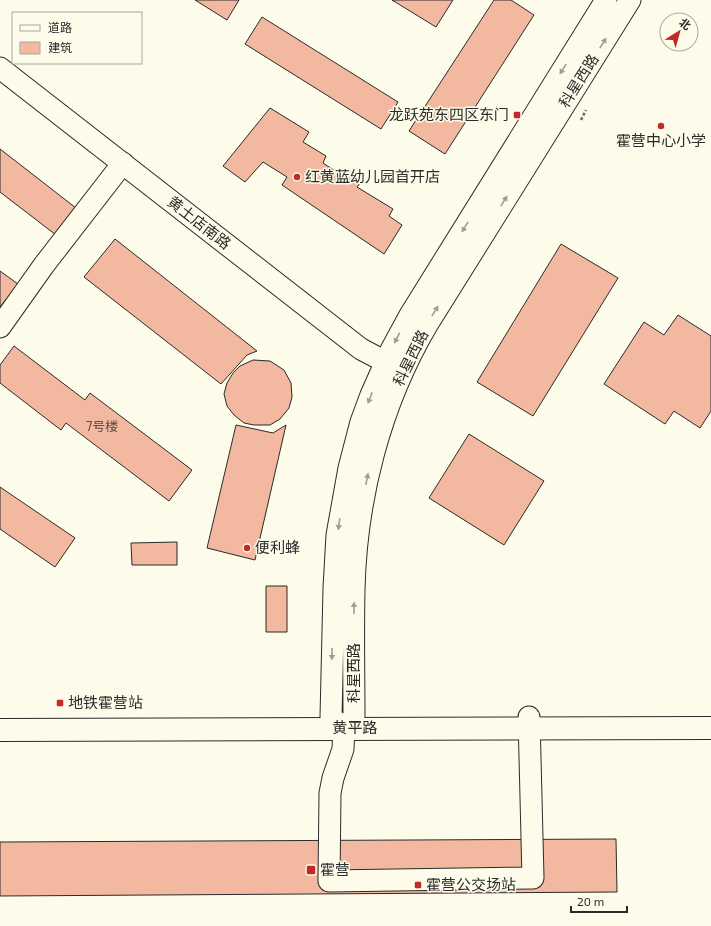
<svg xmlns="http://www.w3.org/2000/svg" width="711" height="926" viewBox="0 0 711 926" font-family="'Exo 2','Noto Sans SC',sans-serif">
	<style>
		.building { fill: #f2b8a0; stroke: #2b2b2b }
		.lines { fill: none; stroke-linecap: round; stroke-linejoin: round }
		.minor-casing { stroke: #2b2b2b; stroke-width: 23 }
		.major-casing { stroke: #2b2b2b; stroke-width: 24 }
		.path { stroke: #6a6964; stroke-width: 2.5; stroke-dasharray: 3 2; stroke-linecap: butt }
		.minor { stroke: #fdfbea; stroke-width: 21 }
		.major { stroke: #fdfbea; stroke-width: 22 }
		.oneway { fill: #9e9d94 }
		.poi-dot { fill: #c62828; stroke: #fdfbea; stroke-width: 1.5 }
		.labels { text-anchor: middle; stroke-width: 3; stroke-linejoin: round; paint-order: stroke }
		.number-label { font-size: 13px; fill: #5d4e48 }
		.street-label { font-size: 15px; fill: #2b2b2b; stroke: #fdfbea }
		.poi-label { font-size: 15px; fill: #2b2b2b; stroke: #fdfbea; text-anchor: start }
	</style>
	<rect width="100%" height="100%" fill="#fdfbea"/>
	<path class="building" d="M195,0h44l-12,20z
		M392,0h61l-17,27z
		M494,0h17l23,15 -89,139 -36,-23z
		M262,17l136,85 -17,27 -136,-85z
		M270,108l39,24 -6,10 23,14 -3,7 23,15 3,-5 13,8 -5,6 36,22 -4,7 13,9 -18,29 -102,-69 5,-8 -24,-15 -18,20 -22,-16z
		M0,149l76,59 -20,27 -56,-43z
		M115,239l142,112 -10,4 -26,29 -137,-107z
		M561,244l57,34 -85,138 -56,-34z
		M0,271l18,13 -18,23z
		M678,315l33,21v75l-11,17 -26,-17 -9,13 -61,-40 40,-62 20,13z
		M14,346l71,54 5,-7 102,77 -23,31 -103,-78 -5,7 -61,-47v-18z
		M253,360l17,1 14,9 7,13 1,14 -3,11 -9,11 -10,6h-16l-10,-2 -10,-8 -7,-9 -3,-12 3,-11 6,-10 7,-7z
		M236,425l37,8 13,-8 -31,135 -48,-12z
		M469,434l75,47 -40,64 -75,-47z
		M0,487l75,51 -20,29 -55,-38z
		M177,542v23h-45l-1,-22z
		M266,586h21v46h-21z
		M616,839l1,53 -617,4v-54z"/>
	<g class="lines">
		<g class="minor-casing">
			<path id="minor" d="M0,68l361,281 36,19
				M0,327l44,-62 79,-102
				M344,728l-13,-11 3,-129 3,-53 12,-67 12,-46 10,-27 20,-45 19,-35 196,-315
				M344,728l10,-11c0,-42 -1,-84 0,-127 2,-91 26,-185 73,-265l203,-325
				M344,728l-1,21 -10,29 -3,15 -1,88 204,-3 -4,-161"/>
		</g>
		<g class="major-casing">
			<path id="major" d="M0,730l711,-2"/>
		</g>
		<path class="path" d="M581,120l5,-10"/>
		<use href="#minor" class="minor"/>
		<use href="#major" class="major"/>
	</g>
	<defs><path id="oneway-solid" d="M-6-.8H1V-3.2L6.5 0L1 3.2V.8H-6Z"/></defs>
	<g class="oneway">
		<use href="#oneway-solid" transform="translate(603 43) rotate(-58)"/>
		<use href="#oneway-solid" transform="translate(563 69) rotate(122)"/>
		<use href="#oneway-solid" transform="translate(504 201) rotate(-58)"/>
		<use href="#oneway-solid" transform="translate(465 227) rotate(122)"/>
		<use href="#oneway-solid" transform="translate(435 311) rotate(-58)"/>
		<use href="#oneway-solid" transform="translate(397 338) rotate(117)"/>
		<use href="#oneway-solid" transform="translate(370 398) rotate(111)"/>
		<use href="#oneway-solid" transform="translate(367 479) rotate(-79)"/>
		<use href="#oneway-solid" transform="translate(339 524) rotate(98)"/>
		<use href="#oneway-solid" transform="translate(354 608) rotate(-90)"/>
		<use href="#oneway-solid" transform="translate(332 654) rotate(91)"/>
	</g>
	<g class="poi-dot">
		<rect x="513" y="111" width="8" height="8" rx="2"/>
		<circle cx="661" cy="126" r="4"/>
		<circle cx="297" cy="177" r="4"/>
		<circle cx="247" cy="548" r="4"/>
		<rect x="56" y="699" width="8" height="8" rx="2"/>
		<rect x="306" y="865" width="10" height="10" rx="2"/>
		<rect x="414" y="881" width="8" height="8" rx="2"/>
	</g>
	<g class="labels">
		<g class="number-label">
			<text x="102" y="431">7号楼</text>
		</g>
		<g class="street-label">
			<text transform="translate(579 81) rotate(-58)" y="5">科星西路</text>
			<text transform="translate(199 223) rotate(38)" y="5">黄土店南路</text>
			<text transform="translate(411 358) rotate(-64)" y="5">科星西路</text>
			<text transform="translate(354 673) rotate(-90)" y="5">科星西路</text>
			<text x="355" y="733">黄平路</text>
		</g>
		<g class="poi-label">
			<text x="509" y="120" text-anchor="end">龙跃苑东四区东门</text>
			<text x="661" y="146" text-anchor="middle">霍营中心小学</text>
			<text x="305" y="182">红黄蓝幼儿园首开店</text>
			<text x="255" y="553">便利蜂</text>
			<text x="68" y="708">地铁霍营站</text>
			<text x="320" y="875">霍营</text>
			<text x="426" y="890">霍营公交场站</text>
		</g>
	</g>
	<rect x="12" y="12" width="130" height="52" fill="#fdfbea" stroke="#a9a89e"/>
	<rect x="20" y="25" width="20" height="6" fill="#fdfbea" stroke="#a9a89e"/>
	<text x="48" y="32" font-size="12" fill="#2b2b2b">道路</text>
	<rect x="20" y="42" width="20" height="12" fill="#f2b8a0" stroke="#a9a89e"/>
	<text x="48" y="52" font-size="12" fill="#2b2b2b">建筑</text>
	<g transform="translate(679 32) rotate(37)"><circle r="19" fill="#fdfbea" stroke="#a9a89e"/>
	<path d="M0-3L7 15L0 10L-7 15Z" fill="#c62828"/>
	<text y="-6" font-size="11" font-weight="bold" text-anchor="middle" fill="#2b2b2b">北</text>
	</g>
	<path d="M571 906v6h56v-6" fill="none" stroke="#2b2b2b" stroke-width="2"/>
	<text x="577" y="906" font-size="12" fill="#2b2b2b" stroke="#fdfbea" stroke-width="3" paint-order="stroke">20 m</text>
</svg>
